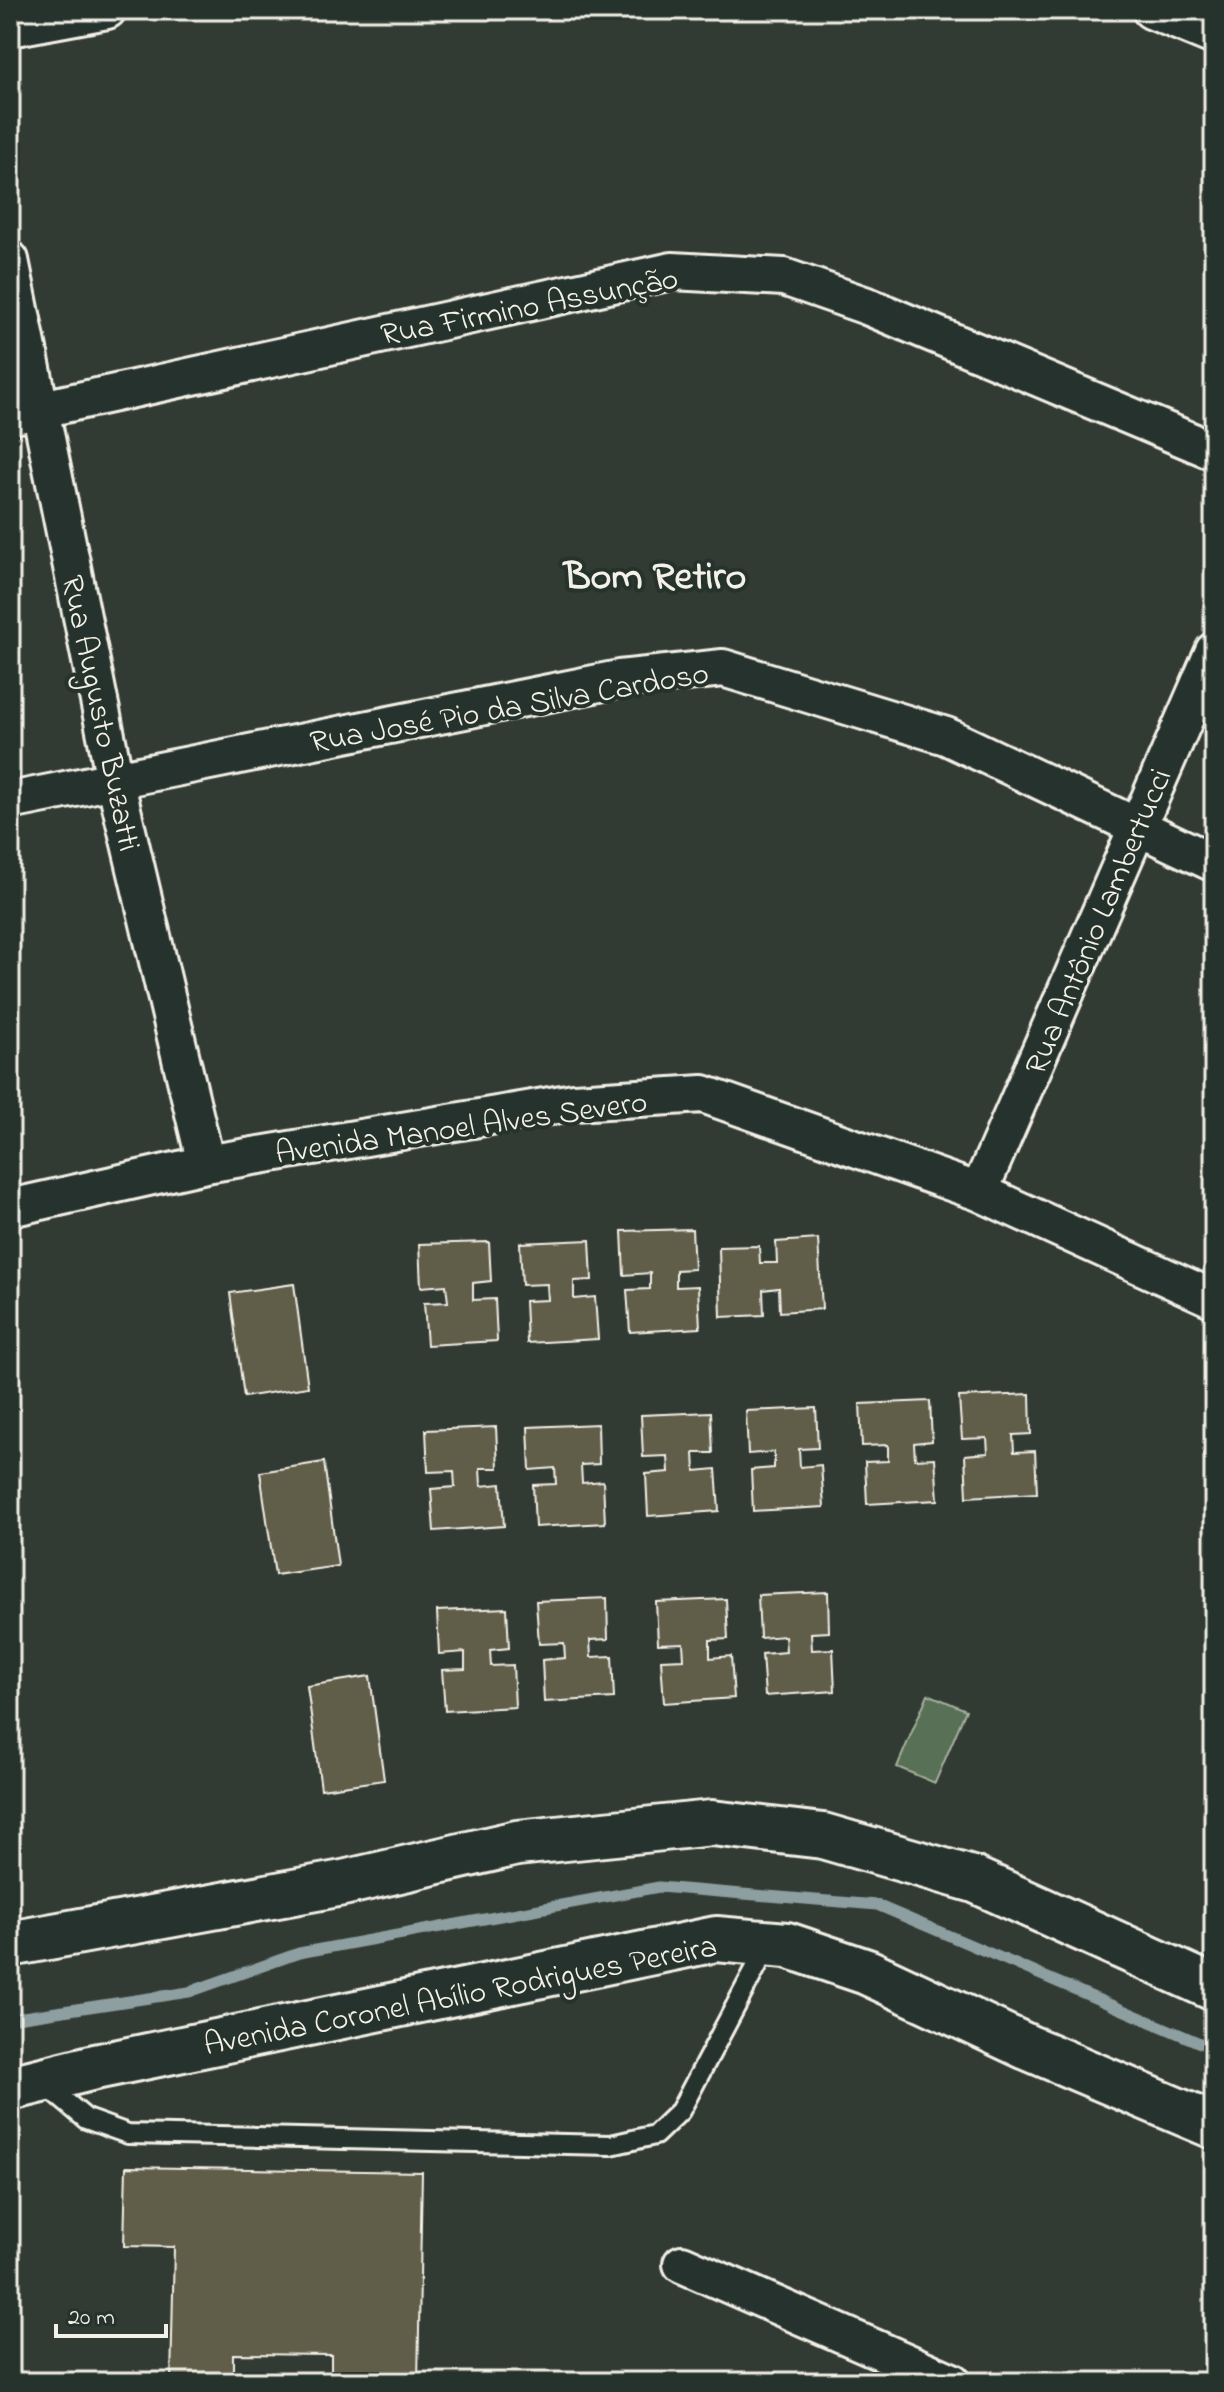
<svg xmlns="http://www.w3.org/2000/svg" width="1224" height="2392" viewBox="0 0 1224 2392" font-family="'Indie Flower',sans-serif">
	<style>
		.green { fill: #596f54; stroke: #a6b09e; stroke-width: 2 }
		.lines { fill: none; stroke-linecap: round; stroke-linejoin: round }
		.stream { stroke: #8d9fa0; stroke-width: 11 }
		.building { fill: #605d4a; stroke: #f4f1e8; stroke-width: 2 }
		.service-casing { stroke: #f4f1e8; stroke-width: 24 }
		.minor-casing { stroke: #f4f1e8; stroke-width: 42 }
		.tertiary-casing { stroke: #f4f1e8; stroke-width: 50 }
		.service { stroke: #26332d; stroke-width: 18 }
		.minor { stroke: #26332d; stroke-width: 36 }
		.tertiary { stroke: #26332d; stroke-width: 44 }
		.labels { text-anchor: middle; stroke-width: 8; stroke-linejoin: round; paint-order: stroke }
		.street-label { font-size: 32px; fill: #f4f1e8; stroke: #26332d }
		.district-label { font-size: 40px; font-weight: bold; fill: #f4f1e8; stroke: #26332d }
	</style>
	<rect width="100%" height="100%" fill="#323b33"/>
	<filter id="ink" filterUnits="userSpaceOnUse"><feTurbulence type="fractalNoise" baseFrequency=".0125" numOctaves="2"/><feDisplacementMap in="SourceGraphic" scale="16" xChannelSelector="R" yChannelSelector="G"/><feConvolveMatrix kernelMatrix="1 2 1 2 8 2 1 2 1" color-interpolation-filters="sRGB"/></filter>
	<g filter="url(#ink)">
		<path class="green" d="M928,1694l38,16 -31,73 -38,-16z"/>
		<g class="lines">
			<path class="stream" d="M10,2019l179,-27 110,-39 360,-66 218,18 337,144"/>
		</g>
		<path class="building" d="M692,1229l2,40 -18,1v17l22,-1 2,42 -70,4 -3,-42 23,-1v-16l-26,2 -2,-44z
			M818,1239l4,70 -42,3 -1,-24 -16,2 1,25 -43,2 -2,-70 40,-1 1,17h17l-1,-21z
			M590,1240l2,40 -18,1v18l21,-2 3,42 -71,4 -2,-42 23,-1 -1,-16 -25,1 -2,-42z
			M489,1242l2,39 -18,2v17l22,-1 2,42 -70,4 -3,-42 24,-1 -2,-17 -25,2 -2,-43z
			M294,1284l14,103 -64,10 -14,-104z
			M1030,1394l1,40 -18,1 1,17 21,-1 2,42 -70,4 -2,-42 23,-2 -1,-15 -25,1 -3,-42z
			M930,1401l2,40 -18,2 1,16 20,-1 3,42 -71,4 -2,-42 23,-1v-16l-26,1 -2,-42z
			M816,1408l2,40 -19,1 1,18 21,-2 3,42 -71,4 -2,-41 23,-2v-16l-26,2 -2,-43z
			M711,1412l2,41h-19l1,18 21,-2 3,42 -71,5 -2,-42 23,-2 -1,-16 -25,1 -2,-42z
			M598,1424l1,40 -18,1 1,18 21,-2 2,42 -70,4 -2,-42 23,-1 -1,-16 -25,2 -2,-43z
			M496,1427l2,41h-18l1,18 20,-2 3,42 -70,5 -3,-42 24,-2 -1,-16 -26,1 -2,-42z
			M324,1462l14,104 -63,9 -15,-103z
			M828,1592l1,40 -18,1 1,17 21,-1 2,42 -70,5 -3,-42 24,-2 -1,-16 -25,2 -2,-43z
			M607,1598l1,41 -18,1 1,17 21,-1 2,42 -70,4 -2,-42 23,-2 -1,-15 -25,1 -3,-43z
			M726,1599l2,40 -18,1v18l21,-2 3,42 -70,5 -3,-43 23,-1 -1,-16 -25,1 -2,-42z
			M507,1608l2,40 -19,2 1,16 22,-1 2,42 -70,4 -3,-41 23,-1v-17l-26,2 -2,-43z
			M370,1676l14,104 -63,9 -14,-103z
			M126,2167l296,5 -4,210h-87v-27l-98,-1v28h-62l3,-135 -50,-1z"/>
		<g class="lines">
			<g class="service-casing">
				<path id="service" d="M42,2082l44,37 42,15 483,11 44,-10 25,-24 89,-168"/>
			</g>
			<g class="minor-casing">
				<path id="minor" d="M1151,10l63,26
					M10,28l97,-18
					M10,260l105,520 91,384
					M10,416l662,-145 112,6 83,29 347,145
					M10,801l609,-122 104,-11 223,68 268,127
					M979,1192l235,-541
					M10,1208l196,-44 368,-62 129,-8 276,98 235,107
					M682,2264l270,118"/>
			</g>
			<g class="tertiary-casing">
				<path id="tertiary" d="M10,1944l333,-61 174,-40 195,-20 111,13 152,44 239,108
					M10,2088l85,-21 621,-128 71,6 80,27 160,75 187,79"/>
			</g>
			<use href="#service" class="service"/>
			<use href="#minor" class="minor"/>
			<use href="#tertiary" class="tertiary"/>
		</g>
	</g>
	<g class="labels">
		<g class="street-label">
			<text transform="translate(529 305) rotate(-11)" y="11">Rua Firmino Assunção</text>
			<text transform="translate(509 706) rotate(-10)" y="11">Rua José Pio da Silva Cardoso</text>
			<text transform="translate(102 713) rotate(78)" y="11">Rua Augusto Buzatti</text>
			<text transform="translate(1097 921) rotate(-67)" y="11">Rua Antônio Lambertucci</text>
			<text transform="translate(461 1126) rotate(-8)" y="11">Avenida Manoel Alves Severo</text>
			<text transform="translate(460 1994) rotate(-11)" y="11">Avenida Coronel Abílio Rodrigues Pereira</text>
		</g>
		<g class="district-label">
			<text x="655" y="588">Bom Retiro</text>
		</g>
	</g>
	<rect width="1224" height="2392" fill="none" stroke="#26332d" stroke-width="40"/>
	<rect x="20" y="20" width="1184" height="2352" fill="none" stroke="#f4f1e8" stroke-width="3" filter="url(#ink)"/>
	<path d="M56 2324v12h110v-12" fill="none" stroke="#f4f1e8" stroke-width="4"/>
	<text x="68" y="2324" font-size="24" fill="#f4f1e8" stroke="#26332d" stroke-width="6" paint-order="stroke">20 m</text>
</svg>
